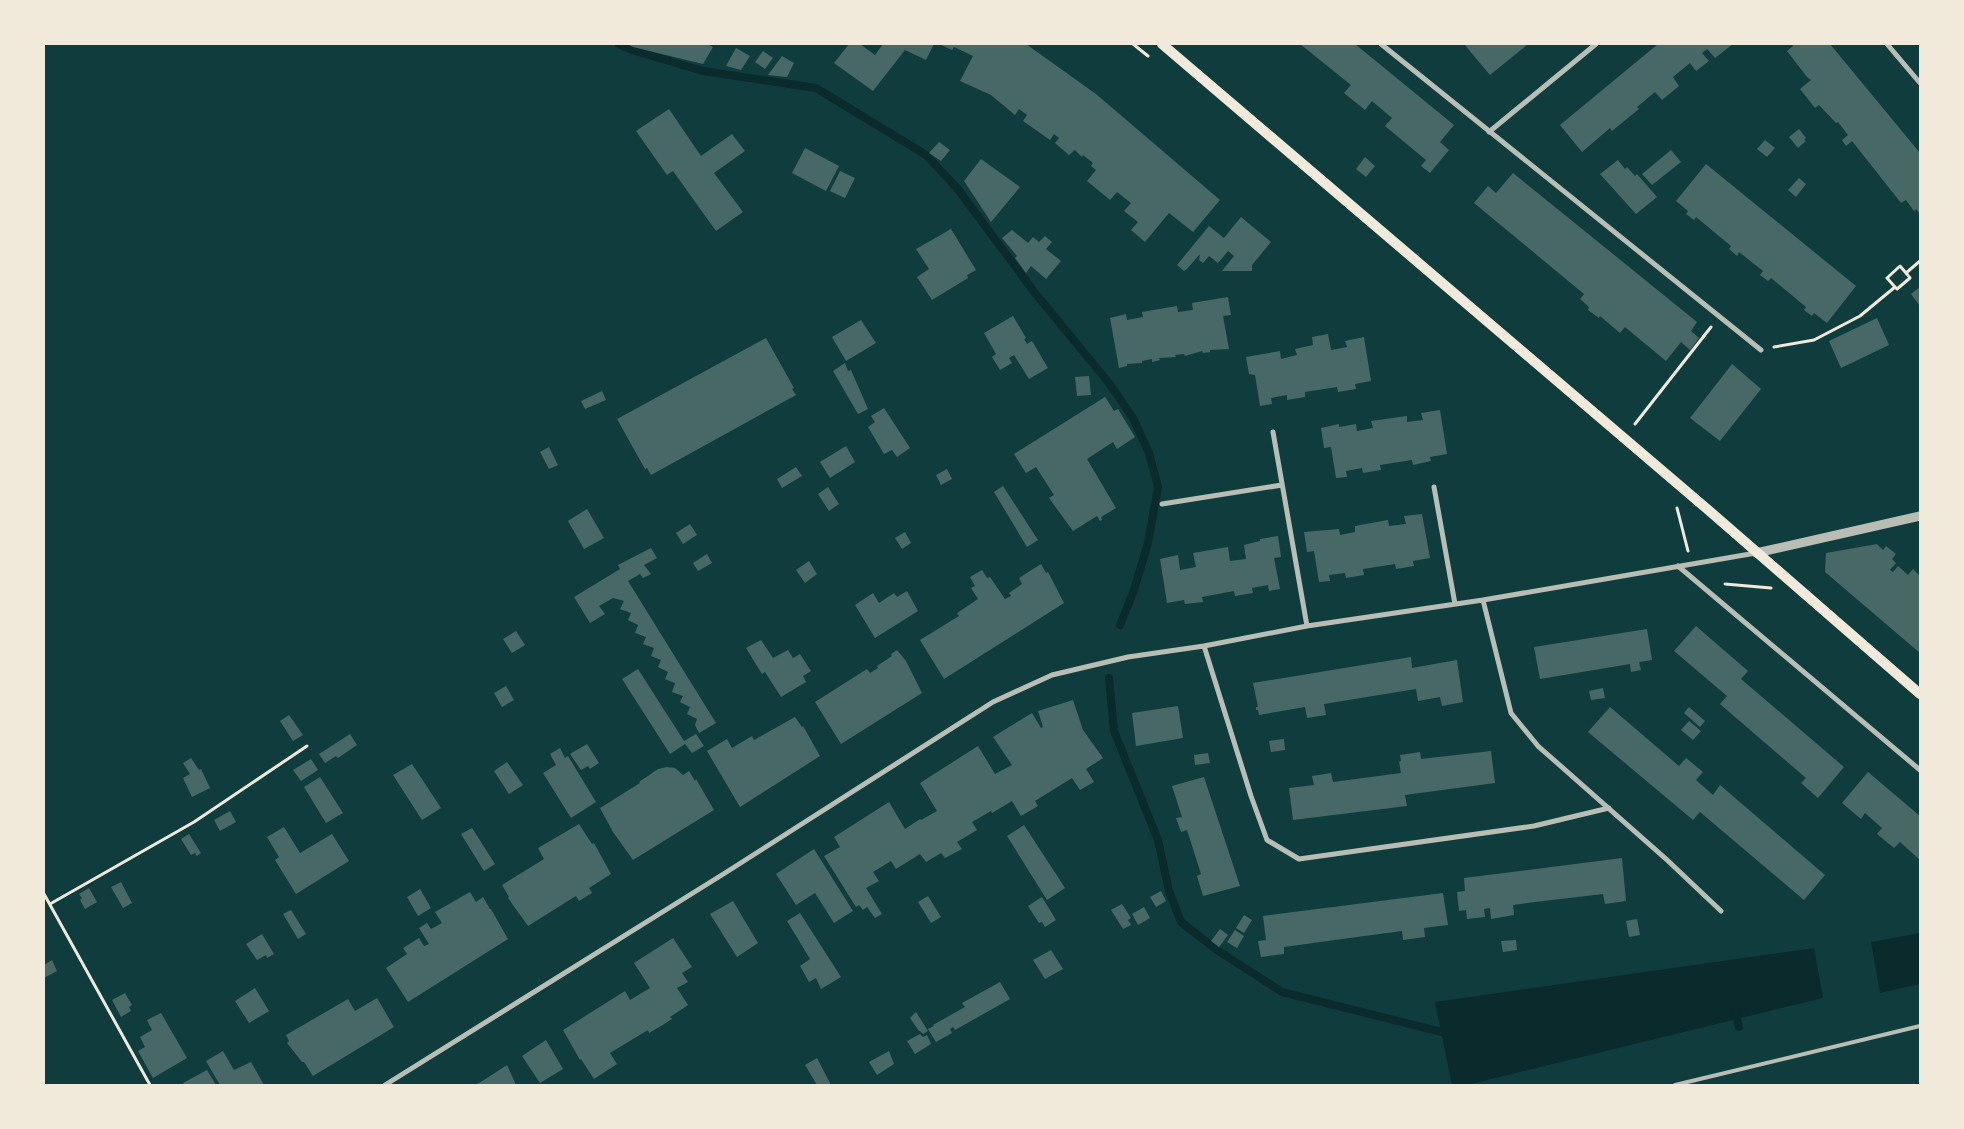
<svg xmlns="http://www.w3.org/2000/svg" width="1964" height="1129" viewBox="0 0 1964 1129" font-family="'Playfair Display',serif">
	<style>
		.water { fill: #0a2a2b }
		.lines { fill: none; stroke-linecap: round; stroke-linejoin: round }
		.stream { stroke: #0a2a2b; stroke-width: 8 }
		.building { fill: #486865 }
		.path { stroke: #f1e9da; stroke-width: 3 }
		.service { stroke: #b8beb3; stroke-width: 4 }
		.minor { stroke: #b8beb3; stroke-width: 5 }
		.tertiary { stroke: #b8beb3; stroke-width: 9 }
		.secondary { stroke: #f1e9da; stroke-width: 10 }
	</style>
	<rect width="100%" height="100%" fill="#0f3d3e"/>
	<path class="water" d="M1920,933v51l-40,9 -9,-51z
		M1814,948l9,50 -356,87h-15l-17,-83z"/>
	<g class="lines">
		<path class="stream" d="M619,44l13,6 71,21 113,17 110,67 31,33 78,105 74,90 24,35 16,35 9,34 -10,56 -15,50 -13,32
			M1109,678l5,53 44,109 11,51 12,31 36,28 65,42 168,42
			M1735,1011l4,16"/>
	</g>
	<path class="building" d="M627,44h80l6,3 -10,17 -70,-17z
		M849,44h11l15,11 8,-11h51l-8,16 -21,-10 -32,41 -39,-28z
		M939,44h87l70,50 124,106 -27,32 -24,-19 -24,29 -14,-12 7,-8 -14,-11 7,-8 -14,-11 -7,8 -23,-19 9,-11 -5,-4 2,-3 -10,-8 -1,2 -7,-7 -6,5 -14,-12 4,-5 -5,-4 -4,6 -27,-19 4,-6 -8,-6 -4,6 -24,-20 -31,-14 13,-25 -19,-9 -2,3z
		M1300,44h55l99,81 -14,17 9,8 -19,23 -9,-7 5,-6 -41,-34 7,-8 -20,-17 -7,9 -21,-17 7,-8z
		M1464,44h64l-38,31z
		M1658,44h75l-18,14 -8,-9 -5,4 7,8 -13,10 -6,-8 -17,14 6,9 -17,14 -7,-8 -18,15 2,2 -27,22 -2,-3 -28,24 -22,-27z
		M1792,44h38l90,109v61l-4,-5 -2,2 -8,-11 -5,3 -49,-62 -6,5 -4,-6 6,-5 -10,-13 -2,1 -17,-18 -4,3 -15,-19 11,-9 -4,-3 -20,-26 6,-5z
		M736,48l14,8 -9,14 -15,-4z
		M763,51l10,7 -8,11 -10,-7z
		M782,56l12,7 -7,14 -19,-2z
		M669,109l32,47 31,-22 13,17 -31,22 29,39 -27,19 -43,-60 -6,4 -31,-44z
		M1799,129l7,9 -2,2 2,1 -8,7 -9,-11z
		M1765,140l10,8 -8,9 -10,-8z
		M939,142l11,8 -9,11 -12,-8z
		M805,148l34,18 -13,25 -34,-18z
		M1671,150l10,12 -29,23 -10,-11z
		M1365,157l10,9 -9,11 -10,-8z
		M981,159l39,28 -29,35 -27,-41z
		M1618,160l7,9 2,-2 8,9 2,-2 20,23 -21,17 -36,-40z
		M1706,164l150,122 -29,37 -13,-10 -2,3 -8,-6 2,-3 -35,-29 -3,3 -8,-6 3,-4 -24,-19 -2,4 -8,-7 2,-3 -35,-29 -2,3 -8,-6 2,-3 -12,-10z
		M840,171l15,7 -10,20 -15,-7z
		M1513,173l184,149 -6,9 8,7 -9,12 -9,-8 -15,19 -41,-34 -5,6 -20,-17 -1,2 -11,-8 1,-3 -9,-8 4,-5 -110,-91 14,-17 8,7z
		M1799,178l7,6 -10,13 -8,-7z
		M1241,217l30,25 -19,23v6h-30l12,-15 -6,-5 -10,12 -9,-7 -6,7 -4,-3 1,-6 -13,15 -3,2 -7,-6 32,-39 15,12z
		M951,229l25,41 -9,5 1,3 -36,22 -15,-23 12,-8 -13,-20z
		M1012,230l16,13 5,-6 6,5 6,-6 7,6 -6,7 15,12 -15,18 -15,-13 -5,7 -11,-15 2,-2 -15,-18z
		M1920,287v19l-9,-12z
		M1228,297l3,18 -8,1 6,33 -19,1v2l-7,1 -1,-2 -17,5 -1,-2 -9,1 1,2 -17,1 1,2 -8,2v-3l-10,2v2l-15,1v2l-8,2 -9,-50 16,-4 1,6 16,-3 -1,-5 35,-6 1,6 15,-2 -1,-7z
		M1013,316l13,22 -2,1 3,5 5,-3 16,27 -19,11 -15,-24 -5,3 3,5 -12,7 -8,-13 4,-3 -12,-21z
		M1877,318l12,27 -48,23 -12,-27z
		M861,320l15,23 -30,18 -14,-24z
		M1328,334l3,16 16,-3 -2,-6 19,-4 7,44 -16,3 1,5 -18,3 -1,-5 -32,5v5l-18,3v-5l-16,3 1,6 -12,2 -5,-31 -6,-1 -3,-17 34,-6 1,8 16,-4 -2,-6 18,-4 -1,-8z
		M766,338l28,50 -2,1 4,6 -145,80 -4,-7 -2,1 -28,-50z
		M845,363l3,8 3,-1 17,39 -10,5 -25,-43z
		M1732,364l29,25 -41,52 -30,-23z
		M1089,376l2,19 -14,1 -2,-19z
		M602,391l4,9 -21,9 -4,-8z
		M1105,397l9,14 4,-2 17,28 -18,12 -4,-7 -26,17 29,49 -15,9 1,3 -2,1 -3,-5 -24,15 -24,-33 5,-3 -18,-28 -10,6 -12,-19z
		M884,408l26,40 -13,9 -5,-7 -8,4 -16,-27 7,-5 -4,-6z
		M1440,410l7,44 -17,3 1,4 -18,4 -1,-5 -32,5 1,5 -18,3 -1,-5 -16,3 1,6 -11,1 -5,-31 -7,1 -3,-20 18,-4v3l17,-3 1,7 16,-3 -2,-7 36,-5v6l16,-2 -2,-7z
		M846,446l9,16 -25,16 -10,-16z
		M549,447l9,18 -9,4 -9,-17z
		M796,467l6,9 -20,12 -5,-9z
		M947,469l5,10 -11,6 -5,-10z
		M1003,486l35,54 -11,7 -33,-55z
		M828,487l11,17 -10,7 -11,-17z
		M587,509l17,29 -20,11 -16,-28z
		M1422,514l8,44 -17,3 1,5 -18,3 -1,-5 -32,5 1,6 -18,3 -1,-5 -16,2 1,6 -11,1 -5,-31 -7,1 -3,-20 35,-3 1,6 15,-3v-6l33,-6 1,6 17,-2 -2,-8z
		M690,524l7,11 -14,9 -7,-11z
		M905,532l6,11 -9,6 -7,-11z
		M1278,536l3,21 -7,1 6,31 -11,2 -1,-6 -16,3 1,5 -18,3 -1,-5 -32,6 1,5 -18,2 -1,-4 -17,3 -7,-44 18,-4 2,15 16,-3 -3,-14 35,-6 2,14 16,-2 -2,-14 16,-4v-2z
		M1877,544l6,6 3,-4 10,8 -4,5 4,4 -6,7 3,2 5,-6 10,9 5,-6 7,7v77l-95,-81 1,-19z
		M651,548l6,10 -13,7 7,9 -8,4 -3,-4 -12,7 88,142 -17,10 -4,-8 2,-6 -10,-5 3,-7 -10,-5 3,-6 -11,-4 3,-9 -10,-4 3,-7 -10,-5 3,-7 -10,-4 3,-8 -11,-4 3,-7 -11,-4 3,-8 -10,-5 3,-7 -11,-4 4,-8 -11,-3 -14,8 6,8 -15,9 -16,-26 46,-28 -2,-4z
		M707,554l5,9 -14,8 -5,-8z
		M809,561l8,13 -12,9 -9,-13z
		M1041,564l5,9 2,-1 16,31 -120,76 -24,-39 39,-24 -2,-3 21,-14 -7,-11 4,-2 -5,-9 12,-7 5,8 3,-1 15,22 6,-3 -2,-3 13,-9 -3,-6z
		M907,591l11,20 -43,27 -20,-33 18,-12 6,10 15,-10 3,4z
		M1696,626l52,45 -7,8 103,88 -26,31 -17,-15 5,-5 -86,-74 7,-8 -53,-45z
		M1647,629l5,31 -13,2 2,8 -10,2 -1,-8 -90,15 -6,-32z
		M516,631l9,14 -13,8 -9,-14z
		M761,640l12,18 15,-8 5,8 7,-4 11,17 -8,5 3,6 -25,15 -16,-25 -3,2 -16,-26z
		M897,650l9,11 16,32 -81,51 -26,-42 52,-33 3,4 8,-5 -1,-2 15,-10 -1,-2z
		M1411,657l1,11 45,-8 6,42 -21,4 -2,-9 -22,4 -2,-12 -92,15 2,11 -19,3 -2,-11 -46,8 -1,-5h-2v-3h2l-5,-24z
		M638,669l46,72 12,-7 8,12 -12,7 -7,-9 -15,10 -48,-75z
		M506,686l8,14 -12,7 -8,-14z
		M1603,688l2,10 -14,2 -2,-9z
		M1073,700l10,30 20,28 -17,11 8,13 -14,8 -8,-12 -37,23 3,5 -17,10 -9,-15 -20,12 -1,-2 -19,11 5,8 -20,12 5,7 -17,9 -4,-5 -15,9 -6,-8 -24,15 -5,-8 -18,11 6,9 -13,7 16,26 -7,4 -8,-11 -4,3 -4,-5 -3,2 -32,-51 16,-9 -6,-10 55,-35 16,27 15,-10 1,1 16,-9 -17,-28 58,-37 17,28 17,-9 -19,-28 39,-24 9,15 2,-1 -5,-16z
		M1178,706l5,32 -47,8 -4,-33z
		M1610,707l69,59 7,-8 17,14 -7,8 17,15 7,-10 105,90 -21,25 -104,-88 -7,8 -105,-88z
		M1689,707l16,14 -5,6 -16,-14z
		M289,715l14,20 -10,6 -13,-20z
		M795,717l7,10 1,-1 17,30 -80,51 -33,-56 20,-12 5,9 20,-12 2,4z
		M1689,721l12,10 -8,9 -12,-10z
		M350,734l7,11 -19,13 -2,-2 -11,7 -6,-9z
		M1284,739l1,11 -14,2 -2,-11z
		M587,744l12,19 -9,6 -2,-3 -7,4 -11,-16z
		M560,748l5,10 3,-2 28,46 -25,16 -28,-45 13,-8 -6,-11z
		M1491,751l4,32 -90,12 2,11 -114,14 -4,-32 25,-3 -2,-9 19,-3 2,9 68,-9 -2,-11 2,-1 -1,-6 20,-3 1,7z
		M1208,753l2,10 -15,2 -1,-10z
		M191,758l8,12 2,-1 9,19 -18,9 -9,-19 7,-4 -7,-11z
		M311,759l7,11 -17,11 -8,-11z
		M507,762l16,23 -14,9 -15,-23z
		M412,764l29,44 -19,12 -29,-45z
		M667,767l8,1 8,7 6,-4 6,10 1,-2 18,31 -81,50 -20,-28 -13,-24 40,-25 -1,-1 19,-13z
		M1868,772l52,44v44l-20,-18 -6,6 -17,-14 5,-6 -17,-15 -4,6 -19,-16z
		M320,777l23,36 -17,10 -22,-36z
		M1204,777l36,109 -37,10 -6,-20 4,-2 -14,-44 -6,2 -5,-14 6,-1 -10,-31z
		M230,811l6,11 -16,9 -6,-11z
		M579,824l13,20 2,-1 17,31 -22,14 3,5 -13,8 -3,-5 -48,30 -20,-28 1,-1 -7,-12 42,-26 -6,-11z
		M1024,825l41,63 -18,12 -40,-64z
		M284,827l16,26 32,-19 17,27 -53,33 -21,-34 4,-3 -12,-20z
		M472,828l23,36 -11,7 -23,-37z
		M189,834l12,19 -4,3 -2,-3 -4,2 -10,-16z
		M814,849l39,62 -19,12 -19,-30 -19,12 -20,-31z
		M1622,858l4,43 -21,3 -2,-10 -68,8 -22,3 1,10 -23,4 -1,-11 -6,1 1,8 -18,2 -1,-9 -7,1 -2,-19 8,-1 -1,-13z
		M121,882l11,21 -9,5 -12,-21z
		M89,888l8,14 -12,7 -5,-9 2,-2 -3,-4z
		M420,889l11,19 -13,8 -11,-19z
		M1161,891l5,10 -10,6 -6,-10z
		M470,892l6,10 7,-5 7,12h1l17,30 -100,63 -22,-34 21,-14 -4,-6 16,-10 5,8 5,-2 -10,-16 8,-5 4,6 11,-6 -7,-11z
		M1443,893l5,32 -24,3 1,9 -22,3 -1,-9 -45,6 -73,10v7l-23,3 -3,-16 8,-1 -3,-24z
		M928,896l13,21 -10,6 -13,-21z
		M1042,897l14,23 -11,7 -3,-5 -3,1 -11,-17z
		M733,901l25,42 -21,14 -27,-43z
		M1122,904l9,14 -3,2 3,5 -8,4 -12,-19z
		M1144,907l6,11 -12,7 -6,-11z
		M291,910l15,24 -8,5 -15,-25z
		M800,913l41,64 -20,12 -5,-11 -7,4 -9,-16 10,-7 -23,-38z
		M1244,915l8,5 -8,13 -8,-5z
		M1637,919l3,16 -11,2 -3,-16z
		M1220,929l8,6 -9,12 -8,-6z
		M1235,930l9,6 -7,12 -10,-6z
		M262,934l12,20 -7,4 -1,-3 -9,5 -11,-16z
		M673,938l19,29 -10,6 6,9 -11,6 11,17 -18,12 2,2 -11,7 -12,7 -1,-3 -38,23 7,11 -23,15 -13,-20 -1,1 -17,-30 62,-39 5,9 20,-12 -16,-25z
		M1516,940l1,10 -14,2 -2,-11z
		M1051,950l12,19 -18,10 -12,-19z
		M52,960l5,11 -13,7v-13z
		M1000,982l10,17 -55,31 -2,-3 -3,2 2,4 -16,9 -8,-13 6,-3 -1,-1 32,-18 -3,-4z
		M255,988l14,23 -20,12 -14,-22z
		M125,993l7,12 -3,2 2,4 -10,6 -9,-17z
		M377,998l17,29 -81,49 -9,-14h-2l-15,-19 2,-2 -3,-6 62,-36 7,12z
		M916,1012l12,19 -5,3 -3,-3h-1l-9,-13z
		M161,1013l26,45 -34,20 -15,-27 7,-4 -5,-10 12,-7 -5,-10z
		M920,1034l3,3 4,-2 4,9 -16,10 -8,-13z
		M546,1040l17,29 -23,14 -18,-27z
		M223,1051l11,19 17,-8 13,23h-44l-14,-24z
		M889,1051l5,13 -17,11 -8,-13z
		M817,1058l14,27h-14l-12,-20z
		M507,1065l9,20h-41l9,-5z
		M207,1070l9,15h-31l-2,-2z"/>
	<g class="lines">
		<path class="path" d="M1133,44l15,12
			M1895,287l-8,-9 13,-12 6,7
			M1774,347l40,-7 46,-24 35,-29 2,2 13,-11 -4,-5 14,-12
			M1635,424l76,-97
			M1677,508l11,43
			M1725,584l46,4
			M44,894l106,191
			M50,904l144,-82 113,-76"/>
		<path class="service" d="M1675,1085l245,-59"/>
		<path class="minor" d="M1381,44l380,306
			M1887,44l33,39
			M1489,132l107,-88
			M1273,432l34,194
			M1434,487l21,117
			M1162,504l120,-19
			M1678,566l242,204
			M1483,600l28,113 27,33 127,112 56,53
			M1204,646l47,150 16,44 32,19 235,-33 75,-18
			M385,1085l340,-212 268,-171 59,-27 76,-18 76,-11 103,-20 176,-26 273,-47"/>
		<path class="tertiary" d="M1756,553l164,-37"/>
		<path class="secondary" d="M1162,44l544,464 214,186"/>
	</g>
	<rect width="1964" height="1129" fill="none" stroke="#f1e9da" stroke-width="90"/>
</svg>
